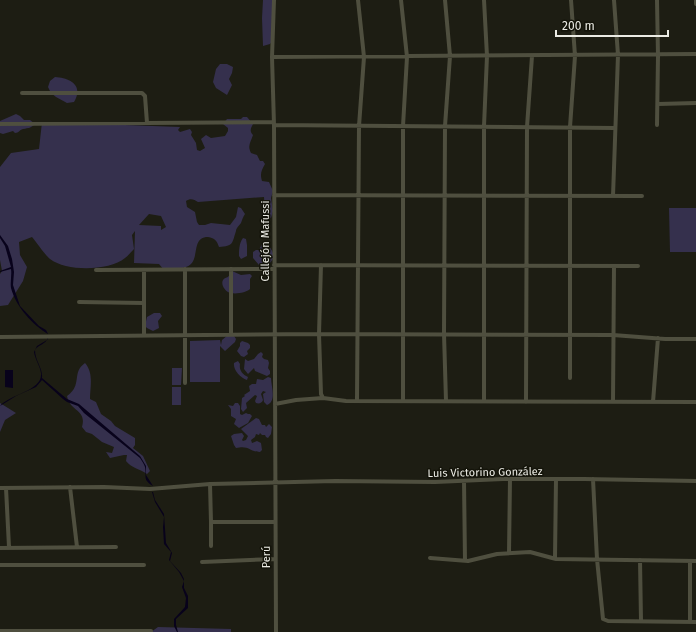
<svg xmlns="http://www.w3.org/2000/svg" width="696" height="632" viewBox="0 0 696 632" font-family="'Fira Sans',sans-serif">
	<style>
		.green { fill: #35304d; fill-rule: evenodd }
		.water { fill: #08021b }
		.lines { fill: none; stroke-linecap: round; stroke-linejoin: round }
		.minor { stroke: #4f4f3f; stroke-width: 4 }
		.labels { text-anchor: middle; stroke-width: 3; stroke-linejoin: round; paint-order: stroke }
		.street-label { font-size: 11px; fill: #ebebe4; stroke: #14140a }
	</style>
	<rect width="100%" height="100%" fill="#1d1d13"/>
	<path class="green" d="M263,0h11v39l-4,5 -7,2 -1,-28z
		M220,64h7l6,3 -1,6 -3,6 3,6 -5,10 -11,-7 -3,-6 3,-13z
		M55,77c15,1 29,8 19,25l-7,1 -11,-6 -5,-4 -3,-6 2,-6z
		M16,114l4,2 4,4h6l5,4c-4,4 -6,4 -12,5 -4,1 -4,4 -8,4l-2,-2 -10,3 -3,-1v-12z
		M243,117h4l6,7c-2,4 -4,7 0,11 -2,7 -6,10 -2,18l6,2 3,6h3l2,3c-4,7 -5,10 -3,17l7,1 4,9 -2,7 2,13 -2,7 -3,1 -3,-5 -1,-17 -66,5c-4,-3 -8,-4 -12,-1l1,6 8,5 2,10 2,3h6l6,-2 19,2 6,-8 2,-10 3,1 4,6c-2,3 -3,6 -4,9 -2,3 -5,5 -5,8 -4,12 -2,15 -17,16 -2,-6 -4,-9 -11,-10 -16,0 -9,19 -17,27 -6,6 -19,5 -27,6l-5,-6 -25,-1 1,-32 -3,4 2,14c-3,3 -6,7 -9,9 -16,13 -58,14 -75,1 -5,-4 -13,-16 -18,-22l-13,5 1,13 7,12 -4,14 -15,24 -8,1v-32l2,-3 -2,-11v-93l11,-14 28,-4 3,-27 138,5 -2,3 2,2 10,-3 2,3 -1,3 5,8 1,7 3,1 5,-3 -4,-9 5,-4 5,3 14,-2 3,-5v-3l-5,-4 4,-5h14zM149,214l12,2 5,11 -5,3v-4l-22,-1z
		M669,208h27v44h-26z
		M243,238l3,1 1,6v11l-6,3 -2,-3c0,-5 0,-13 4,-18z
		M262,244l6,1c8,10 7,13 -1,21l-8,-1 -6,-7v-6l3,-2h3z
		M232,271l9,4 9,-1 2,2 -2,3v10c-4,4 -17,6 -22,3 -6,-4 -9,-13 0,-15z
		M154,313h6l2,3 -4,5 1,7 -6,3 -6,-3 -2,-2 2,-9z
		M228,335l6,1 2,3 -1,3 -10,9 -5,-5v36h-30v-41l30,-1 1,5 1,-5z
		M242,341l6,2 2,2v3l-3,3 1,3 -4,3 -3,-1 -4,-5 3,-5v-3z
		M261,352l2,2 -1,3 2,2 4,1 1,3 -1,5 2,3v3l-3,2 -12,-5 -1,-3 -6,6 -4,-5 1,-10 3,2 6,-2 4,-5z
		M238,361l2,3c-1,6 2,10 8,13l-1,3c-7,-2 -14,-10 -13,-17z
		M85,363c9,10 5,24 5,36l6,3 5,12 10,7 4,5 20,12v7l-2,3 10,8 7,15 -3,3c-7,-5 -16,-6 -21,-13l1,-6h-3l-14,3 -4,-6 6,1 2,-6 -12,-5 -10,-8 -6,-2 -4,-5c5,-18 -12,-15 -15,-31 16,-11 4,-23 18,-33z
		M172,368h10l-1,17h-9z
		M268,377l3,1c0,8 6,23 -4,27l-3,-3 -1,-8 3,-2 -3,-1 -2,3 2,6c-1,3 -4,4 -7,3l-1,-2 2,-5 -2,-1 -9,8 1,5 -4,4 -2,-3 1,-11 3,-2 -1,-1 6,-4 -1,-5 3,-2h4l1,-5 6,1z
		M181,387v18h-9v-18z
		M0,403l16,10 -11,7 -5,12z
		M235,403h3l2,3v8l2,1 4,-2 2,1h2l2,2 -4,7 -9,5 -5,-4 2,-5 -5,-3v-7l-3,-4 5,1z
		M256,418l3,1 3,6h3l1,2 3,-3 3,3 -1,7 -3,4 -2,-1 -1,-2h-3l-2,-2 -1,2 -3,-1 -1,3 -4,3 1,3 5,-2 4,2 1,7 -2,2c-11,0 -10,-7 -24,-4l-2,-3 -3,-9 3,-2 8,-1 2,3 -2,4 1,1 3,-1 2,-4 -7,-7z
		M158,627l73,2v3h-80z"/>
	<path class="water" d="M0,235l8,11 4,13 2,13 -1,13 7,21 19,20 7,4 2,4c-15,-9 -32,-27 -37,-46 -1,-6 1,-13 0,-19l-11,3v-1l11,-4 -6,-21 -5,-8z
		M47,338h1c-2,6 -10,7 -13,12 0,11 8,18 7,28l25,21 12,5 61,52 6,10v9l7,11c-11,-7 -6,-9 -8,-19 -1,-3 -3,-6 -5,-9l-56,-45 -6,-7 -11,-4 -4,-3 -21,-19 -6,7 -20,9 -16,10c10,-12 43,-15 41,-33 -1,-7 -6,-14 -7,-21l3,-6 10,-6z
		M5,370h8v18l-8,-1z
		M152,492h1l2,8 9,14 2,29 6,10 -2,8 11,12 3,6v9l4,8v12l-12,11v6l2,7h-1l-3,-6v-7l11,-12 1,-9 -4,-11 2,-6 -5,-9 -10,-12 2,-8 -7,-8 -1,-17 1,-10 -9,-15z"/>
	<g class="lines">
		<path class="minor" d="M274,0l-2,57 2,68 2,507
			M401,0l6,57 -4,69v275
			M445,0l5,56 -5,70 -1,208 2,67
			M657,0l1,56 -1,69
			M696,0v4
			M272,57l424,-3
			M22,93h120l3,3 2,27
			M658,104l38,-1
			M0,124l274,-2
			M274,125l341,3
			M274,195l368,1
			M613,196l5,-141 -4,-55
			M274,265l364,1
			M321,265l-2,69 2,60 2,4
			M185,269v114
			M96,270l178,-1
			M144,270v65
			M79,302l65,1
			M231,334v-65
			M0,337l319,-3 294,1 52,4h31
			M570,378v-251l5,-71 -4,-56
			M357,401l2,-275 5,-69 -6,-57
			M484,401v-275l3,-70 -3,-56
			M526,402l1,-275 5,-71
			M613,402l1,-136
			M653,402l5,-64
			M275,404l21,-4 27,-2 23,3 350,1
			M593,479l4,80 6,60 5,2 88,1
			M464,481l1,80
			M210,484l1,38h64
			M70,487l7,60
			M0,488l104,-1 46,2 60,-5 125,-3 100,1 68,-3h81l112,2
			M6,488l3,59
			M211,546v-24
			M0,548l116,-1
			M509,553l1,-74
			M430,558l38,3 29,-7 33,-2 26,7 140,2
			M555,558l1,-79
			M640,560l1,61
			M690,561v61
			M202,562l73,-3
			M0,565h144
			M0,631h151"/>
	</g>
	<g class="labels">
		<g class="street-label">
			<text transform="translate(265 241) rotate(-90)" y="4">Callejón Mafussi</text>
			<text transform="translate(485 472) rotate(-1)" y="4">Luis Victorino González</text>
			<text transform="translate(266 557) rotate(-90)" y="4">Perú</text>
		</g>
	</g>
	<path d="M556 30v6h112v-6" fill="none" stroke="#ebebe4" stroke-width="2"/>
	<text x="562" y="30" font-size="12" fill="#ebebe4" stroke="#14140a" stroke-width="3" paint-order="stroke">200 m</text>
</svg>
